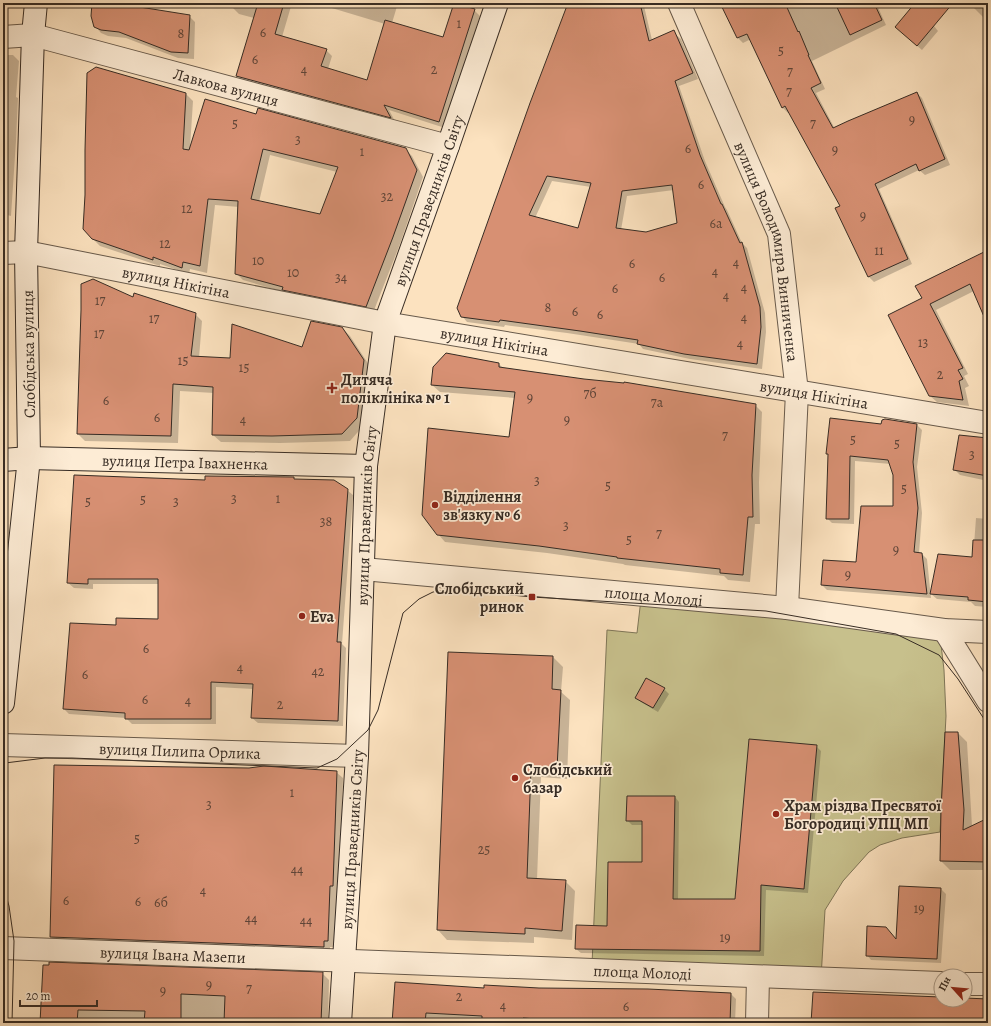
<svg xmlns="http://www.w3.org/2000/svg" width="991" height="1026" viewBox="0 0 991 1026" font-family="Alegreya,serif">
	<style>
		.green { fill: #c7c08c; stroke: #7f7658 }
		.shadow { fill: #0003; fill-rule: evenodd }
		.building { fill: #d79073; stroke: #372c24; fill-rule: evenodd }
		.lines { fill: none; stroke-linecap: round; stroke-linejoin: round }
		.street-casing { stroke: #685a4b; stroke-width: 24 }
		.secondary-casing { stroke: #372c24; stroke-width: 24 }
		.street { stroke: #fdecd5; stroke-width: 22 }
		.secondary { stroke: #fdecd5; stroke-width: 22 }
		.tram { stroke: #372c24; stroke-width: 1 }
		.poi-dot { fill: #8f2418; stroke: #fdecd5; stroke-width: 1.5 }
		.labels { text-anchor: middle; stroke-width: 3.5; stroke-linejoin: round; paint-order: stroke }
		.number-label { font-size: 14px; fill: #5f4538 }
		.street-label { font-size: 16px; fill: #372c24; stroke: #fdecd5 }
		.poi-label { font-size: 16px; font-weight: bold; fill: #372c24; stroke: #fdecd5; text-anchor: start }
	</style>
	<rect width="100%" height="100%" fill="#fce2bf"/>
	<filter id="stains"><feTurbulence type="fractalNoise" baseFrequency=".005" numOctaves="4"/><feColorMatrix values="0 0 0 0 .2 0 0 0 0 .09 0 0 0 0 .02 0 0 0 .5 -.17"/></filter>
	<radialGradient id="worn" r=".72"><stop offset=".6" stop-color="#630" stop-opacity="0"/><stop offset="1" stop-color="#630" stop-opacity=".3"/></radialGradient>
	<path class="green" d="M641,599l299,37 4,34 2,46 -6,116 -38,6 -22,7 -11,7 -26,29 -18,29 -4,68 -229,-14 15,-334 30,3z"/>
	<path class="shadow" d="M93,3h40v4l56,9 6,6 -1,37 -16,-1 -52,-20 -18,-2 -7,-3 -6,-7z
		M235,3h57l-10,34 44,13 6,6 -4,13 40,13 17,-58 -70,-21h83l-6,20 52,15 30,-28 6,6 -35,112 -56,-18 7,13 -153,-41 -6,-6 17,-58 -15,-4 -6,-6z
		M568,3h84l-8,3 8,34 23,-6 6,5 17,40 -19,7 26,75 20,46 2,3 15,33 5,5 18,65 1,19 -4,37 -72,-10 -47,-10 -4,-5 -72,-11 -62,-8 -1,2 -37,-5 -5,-6 27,-96zM552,181l39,6 -13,42 -43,-11zM674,190l4,34 -32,9 -25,-3 6,-34z
		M738,3h138l10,22 -74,36 13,28 -9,4 19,36 82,-36 5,5 28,67 -25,10 -6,-5 -40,19 33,75 -38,18 -5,-5 -32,-69 4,-2 -52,-94 -1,1 -6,-6 -31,-68 -8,4 -5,-5 -14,-29z
		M969,3h19v19z
		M934,26l4,5 -16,19 -21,-18z
		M3,55h10l6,6 -3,36 2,1 -2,43 -5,75 -8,-2z
		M186,94l7,7 -3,47 66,-33 149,34 7,7 11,21 -23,67 -27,69 -86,-20 -44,-13 -7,-7 3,-66 -24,-2 -8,68 -17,-4 -1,5 -29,-10v2l-60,-20 -7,-7zM270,155l67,17 -17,43 -61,-13z
		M988,251v62l-14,-22 -38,19 32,64 -4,2 5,10 -4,2 4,18 -32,-4 -7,-6 -7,-97z
		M3,269l3,3 1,24 -4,61z
		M134,299l61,15 7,7 -3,37 32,1 72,-11 39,-20 8,8 21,32 -7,57 -14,16 -70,2 -59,-1 -8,-7 1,-42 -34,-2 -2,52 -93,-2 -7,-7z
		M499,364l5,5 251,36 7,7 -3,70 1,42h-5l-5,58 -22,-2 -4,-4 -99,-11 -2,-1 -76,-11 -102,-11 -7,-8 72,-96 5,-40 -75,-6 -8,-7z
		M882,425h35l5,5 -5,37 5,46 -3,41h3l5,5 4,39 -104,-8 -5,-5 35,-22 37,-56v-32l-3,-11 -36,-3 -1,63 -22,-1 -5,-5 2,-62 -2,-2z
		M988,439v42l-28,-6 -6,-6z
		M295,480l52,10 6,5 -11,149 4,4 -3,78 -85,-3 -6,-5 1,-29 -37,-2v37h-84l-6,-6 -57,-4 -5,-5 53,-83 42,-6v-36h-66v5l-19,-1 -6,-5 138,-102z
		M976,518l12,1v88l-13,-1 -4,-4 -34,-3 -6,-5 42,-36z
		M449,653l104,4 10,10 -2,25 9,8 -3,79 -26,-2 -4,102 28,2 10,10 -3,49 -38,-3v6l-87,-3 -9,-10z
		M664,689l5,5 -11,18 -17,-10 -5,-4z
		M958,733l9,9 5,84 16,-7v57l-4,-6h-34l-9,-9z
		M816,746l5,5 -13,142 -42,-3 -2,66 -183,-3 -5,-4 32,-22 35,-64v-38h-11l-5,-5 48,-23 4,5 -1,98h58z
		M336,772l7,6 -3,114h-3l-3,55h-4v7l-272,-10 -7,-7z
		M941,889l5,5 -5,69 -70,-3 -4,-5 30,-15z
		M44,966l278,7 7,7 -1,43h-287z
		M485,989l246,5 5,5 -1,24h-341z"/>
	<path class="building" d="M92,3h35v2l63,10 -2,38 -17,-1 -52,-20 -18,-2 -7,-3 -3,-11z
		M258,3h26l-9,31 52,15 -6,17 46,14 18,-60 58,17 11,-34 21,6 -36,113 -55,-17 7,13 -155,-42z
		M568,3h72l9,38 25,-11 19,43 -18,8 25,74 21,49h1l18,39 2,-1 18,65 1,20 -4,37 -73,-10 -47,-10 1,-4 -58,-9 -80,-11 -1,2 -38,-5 -4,-9 73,-205zM547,176l44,7 -13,45 -49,-13zM672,185l5,38 -31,9 -30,-4 6,-37z
		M720,3h65l13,29 1,-1 10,24h-1l13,28 -10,5 22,40 15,-7 69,-29 28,67 -26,12 -3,-7 -41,20 33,75 -40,18 -33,-69 5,-2 -55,-100 -3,2 -35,-74 -10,4z
		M835,3h39l8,17 -32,15z
		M915,3h38l-36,43 -22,-19z
		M96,67l90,26 -3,56 6,1 16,-51 51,15 2,-6 148,40 11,22 -24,67 -27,70 -84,-17 1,-3 -48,-13 3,-73 -30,-2 -8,67 -17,-4 -1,6 -29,-11v3l-61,-21 -9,-10 2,-34v-45l2,-77zM263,149l75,18 -18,47 -69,-15z
		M988,250v76l-18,-42 -40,20 33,64 -5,2 5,9 -4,2 4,19 -34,-4 -41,-81 34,-17 -7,-12z
		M93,279l40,18 1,-4 62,20 -5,43 39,2 2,-34 70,23 9,-26 31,6 22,33 -7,58 -15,16 -70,2 -60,-1 1,-48 -40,-3 -2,52 -94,-2 4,-124v-26z
		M446,353l53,10v4l85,12 40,4v-1l132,22 -4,71 1,42h-5l-5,58 -23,-2v-4l-103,-11v-1l-78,-11 -102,-11 -15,-20 6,-87 81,9 6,-45 -84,-7 2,-18z
		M830,418l51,6 1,-4 3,-1 32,5 -4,38 5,46 -4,44 8,1 5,41 -106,-9 2,-25 33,2 5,-56h32v-31l-5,-15 -38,-4 -1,63h-23l2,-65h-2z
		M959,435l29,3v38l-35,-6z
		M74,475l131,5v-4l89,1v2l40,1 14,9 -11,153h4l-3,79 -87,-3 2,-34 -42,-2v37h-86v-6l-62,-4 7,-86 46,2v-7l42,1v-40h-70v5l-21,-1z
		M973,540h15v62l-20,-2v-3l-38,-3 8,-40 34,3z
		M448,652l105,4 -1,33 9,1 -4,79 -26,-1 -4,110 39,2 -4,51 -37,-3v6l-88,-4z
		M646,678l19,10 -12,20 -18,-10z
		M945,732h13l6,78 -1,20 25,-12v44l-48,-1 1,-51z
		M749,739l68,6 -13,144 -43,-4 -1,66 -185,-2 1,-24 31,1 1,-64h34v-41h-16l1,-25h48l-2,103h62z
		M54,765l195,3 15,-2 73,5 -4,115h-3l-2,55h-4v6l-274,-10z
		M899,886l42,2 -4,71 -71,-3 1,-30 19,1 10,12z
		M49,962l274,10 -2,51h-97l1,-27 -44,-2v29h-37l1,-12 -67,-1 -1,13h-37l3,-58h6z
		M395,982l89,6v-3l55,3 109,1 83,4 -1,30h-165v-2l-42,-3v5h-41v-7l-56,-3 -1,10h-33z
		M813,992l128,5v3h24v-2l23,1v24h-177z"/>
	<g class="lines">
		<g class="street-casing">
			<g id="street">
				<path id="s1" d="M679,3l100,231 18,158 -10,216"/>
				<path id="s2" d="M3,37l30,-2 415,111"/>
				<path id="s3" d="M3,253l23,-1 359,71 603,100"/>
				<path id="s4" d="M363,569l424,39 157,22 44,2"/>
				<path d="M944,630l44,71"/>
				<path id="s5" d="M3,745l354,11"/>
				<path id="s6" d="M3,948l938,35"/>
				<path d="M965,984h23"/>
				<path d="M757,1023l1,-46"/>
			</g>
		</g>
		<g class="secondary-casing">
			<g id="secondary">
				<path id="s7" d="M3,460l26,-2 337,8"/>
				<path d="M3,703l26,-245 -3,-206 7,-217 3,-32"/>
				<path id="s8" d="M340,1023l17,-267 9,-290 19,-143 63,-177 49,-143"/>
			</g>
		</g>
		<use href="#street" class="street"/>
		<use href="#secondary" class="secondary"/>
		<path class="tram" d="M3,764l2,-1 40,-5h27l245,10 20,-9 31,-29 10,-20 25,-97 16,-14 14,-7 17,-3 82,8 234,14 130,23 43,21 19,24 30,46
			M3,885l6,21 5,35 -2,82"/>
	</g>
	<g class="poi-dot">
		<path d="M330 382h4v4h4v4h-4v4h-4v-4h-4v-4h4z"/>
		<circle cx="435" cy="505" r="4"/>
		<rect x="528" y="593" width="8" height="8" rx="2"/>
		<circle cx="302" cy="616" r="4"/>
		<circle cx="515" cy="778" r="4"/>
		<circle cx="776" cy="814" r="4"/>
	</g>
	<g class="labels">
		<g class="number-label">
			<text x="459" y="28">1</text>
			<text x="263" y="37">6</text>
			<text x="181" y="38">8</text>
			<text x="781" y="55">5</text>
			<text x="255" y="64">6</text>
			<text x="304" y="74">4</text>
			<text x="434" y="74">2</text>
			<text x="790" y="76">7</text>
			<text x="789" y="96">7</text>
			<text x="912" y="124">9</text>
			<text x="235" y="128">5</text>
			<text x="813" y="128">7</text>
			<text x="298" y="144">3</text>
			<text x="688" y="153">6</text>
			<text x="835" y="154">9</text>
			<text x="362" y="156">1</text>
			<text x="701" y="189">6</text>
			<text x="387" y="201">32</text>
			<text x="187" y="213">12</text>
			<text x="863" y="220">9</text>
			<text x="716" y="228">6а</text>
			<text x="165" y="248">12</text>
			<text x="879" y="255">11</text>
			<text x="258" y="265">10</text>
			<text x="736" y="267">4</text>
			<text x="632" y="268">6</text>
			<text x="715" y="276">4</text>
			<text x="293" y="277">10</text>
			<text x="341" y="282">34</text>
			<text x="662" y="282">6</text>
			<text x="744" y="292">4</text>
			<text x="615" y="293">6</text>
			<text x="726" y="300">4</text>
			<text x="100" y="305">17</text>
			<text x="548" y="312">8</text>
			<text x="575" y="316">6</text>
			<text x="600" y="319">6</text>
			<text x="744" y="322">4</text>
			<text x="154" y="323">17</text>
			<text x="99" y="338">17</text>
			<text x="923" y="347">13</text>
			<text x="740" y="348">4</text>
			<text x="183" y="365">15</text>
			<text x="244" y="372">15</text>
			<text x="940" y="379">2</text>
			<text x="590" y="398">7б</text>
			<text x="530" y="402">9</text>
			<text x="106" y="405">6</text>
			<text x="657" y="407">7а</text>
			<text x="157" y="422">6</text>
			<text x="243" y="424">4</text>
			<text x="567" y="424">9</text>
			<text x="725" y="440">7</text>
			<text x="853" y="444">5</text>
			<text x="897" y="448">5</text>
			<text x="972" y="459">3</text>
			<text x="537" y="485">3</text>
			<text x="608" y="490">5</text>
			<text x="904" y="493">5</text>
			<text x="234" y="503">3</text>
			<text x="278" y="503">1</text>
			<text x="143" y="504">5</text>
			<text x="88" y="506">5</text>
			<text x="176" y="506">3</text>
			<text x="326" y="526">38</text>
			<text x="566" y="530">3</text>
			<text x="659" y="538">7</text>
			<text x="629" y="544">5</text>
			<text x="896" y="554">9</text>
			<text x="848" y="579">9</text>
			<text x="146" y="653">6</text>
			<text x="240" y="672">4</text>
			<text x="318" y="676">42</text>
			<text x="85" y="679">6</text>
			<text x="145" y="704">6</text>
			<text x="188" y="705">4</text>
			<text x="280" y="709">2</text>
			<text x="292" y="797">1</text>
			<text x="209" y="809">3</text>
			<text x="137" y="843">5</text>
			<text x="484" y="854">25</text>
			<text x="297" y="874">44</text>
			<text x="203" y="895">4</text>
			<text x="66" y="905">6</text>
			<text x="138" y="906">6</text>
			<text x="161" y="907">6б</text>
			<text x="919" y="913">19</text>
			<text x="251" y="923">44</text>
			<text x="306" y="925">44</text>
			<text x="725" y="942">19</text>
			<text x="209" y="989">9</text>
			<text x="249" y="993">7</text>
			<text x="163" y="995">9</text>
			<text x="459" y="1001">2</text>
			<text x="503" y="1010">4</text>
			<text x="626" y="1011">6</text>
		</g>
		<g class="street-label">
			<text dy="6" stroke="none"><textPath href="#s2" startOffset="230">Лавкова вулиця</textPath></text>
			<text dy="6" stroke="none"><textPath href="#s8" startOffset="832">вулиця Праведників Світу</textPath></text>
			<text dy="6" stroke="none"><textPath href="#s1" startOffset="266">вулиця Володимира Винниченка</textPath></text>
			<text dy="6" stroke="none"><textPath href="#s3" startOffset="176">вулиця Нікітіна</textPath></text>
			<text dy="6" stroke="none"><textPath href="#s3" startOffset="500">вулиця Нікітіна</textPath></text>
			<text transform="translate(28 354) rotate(-91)" y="6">Слобідська вулиця</text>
			<text dy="6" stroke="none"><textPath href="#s3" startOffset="824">вулиця Нікітіна</textPath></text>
			<text dy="6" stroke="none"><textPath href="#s7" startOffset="182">вулиця Петра Івахненка</textPath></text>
			<text dy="6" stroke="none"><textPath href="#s8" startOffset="508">вулиця Праведників Світу</textPath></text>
			<text dy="6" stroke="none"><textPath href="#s4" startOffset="292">площа Молоді</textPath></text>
			<text dy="6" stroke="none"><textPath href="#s5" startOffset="177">вулиця Пилипа Орлика</textPath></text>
			<text dy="6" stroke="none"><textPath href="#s8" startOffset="184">вулиця Праведників Світу</textPath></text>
			<text dy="6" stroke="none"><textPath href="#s6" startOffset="170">вулиця Івана Мазепи</textPath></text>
			<text dy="6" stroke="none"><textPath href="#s6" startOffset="640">площа Молоді</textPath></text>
		</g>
		<g class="poi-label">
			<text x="341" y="385">Дитяча<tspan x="341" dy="18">поліклініка № 1</tspan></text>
			<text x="443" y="502">Відділення<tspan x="443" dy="18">зв'язку № 6</tspan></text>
			<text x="524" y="594" text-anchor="end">Слобідський<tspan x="524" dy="18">ринок</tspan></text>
			<text x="310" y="622">Eva</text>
			<text x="523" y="775">Слобідський<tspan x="523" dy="18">базар</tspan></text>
			<text x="784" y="811">Храм різдва Пресвятої<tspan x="784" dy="18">Богородиці УПЦ МП</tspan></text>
		</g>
	</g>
	<rect width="991" height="1026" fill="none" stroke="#fce2bf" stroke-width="16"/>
	<rect x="4" y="4" width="983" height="1018" fill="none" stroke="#372c24" stroke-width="2"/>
	<rect x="8" y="8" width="975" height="1010" fill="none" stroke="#372c24"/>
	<g transform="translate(953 988) rotate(297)"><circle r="19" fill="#fdecd5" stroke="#ae9f8e"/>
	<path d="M0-3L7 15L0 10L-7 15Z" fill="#8f2418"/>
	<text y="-6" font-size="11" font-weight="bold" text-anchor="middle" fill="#372c24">Пн</text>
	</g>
	<path d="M20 1000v6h77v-6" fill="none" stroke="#372c24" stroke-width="2"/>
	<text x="26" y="1000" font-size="12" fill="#372c24" stroke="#fdecd5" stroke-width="3" paint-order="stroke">20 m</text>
	<rect width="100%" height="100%" filter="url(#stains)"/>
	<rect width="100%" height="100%" fill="url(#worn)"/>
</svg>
